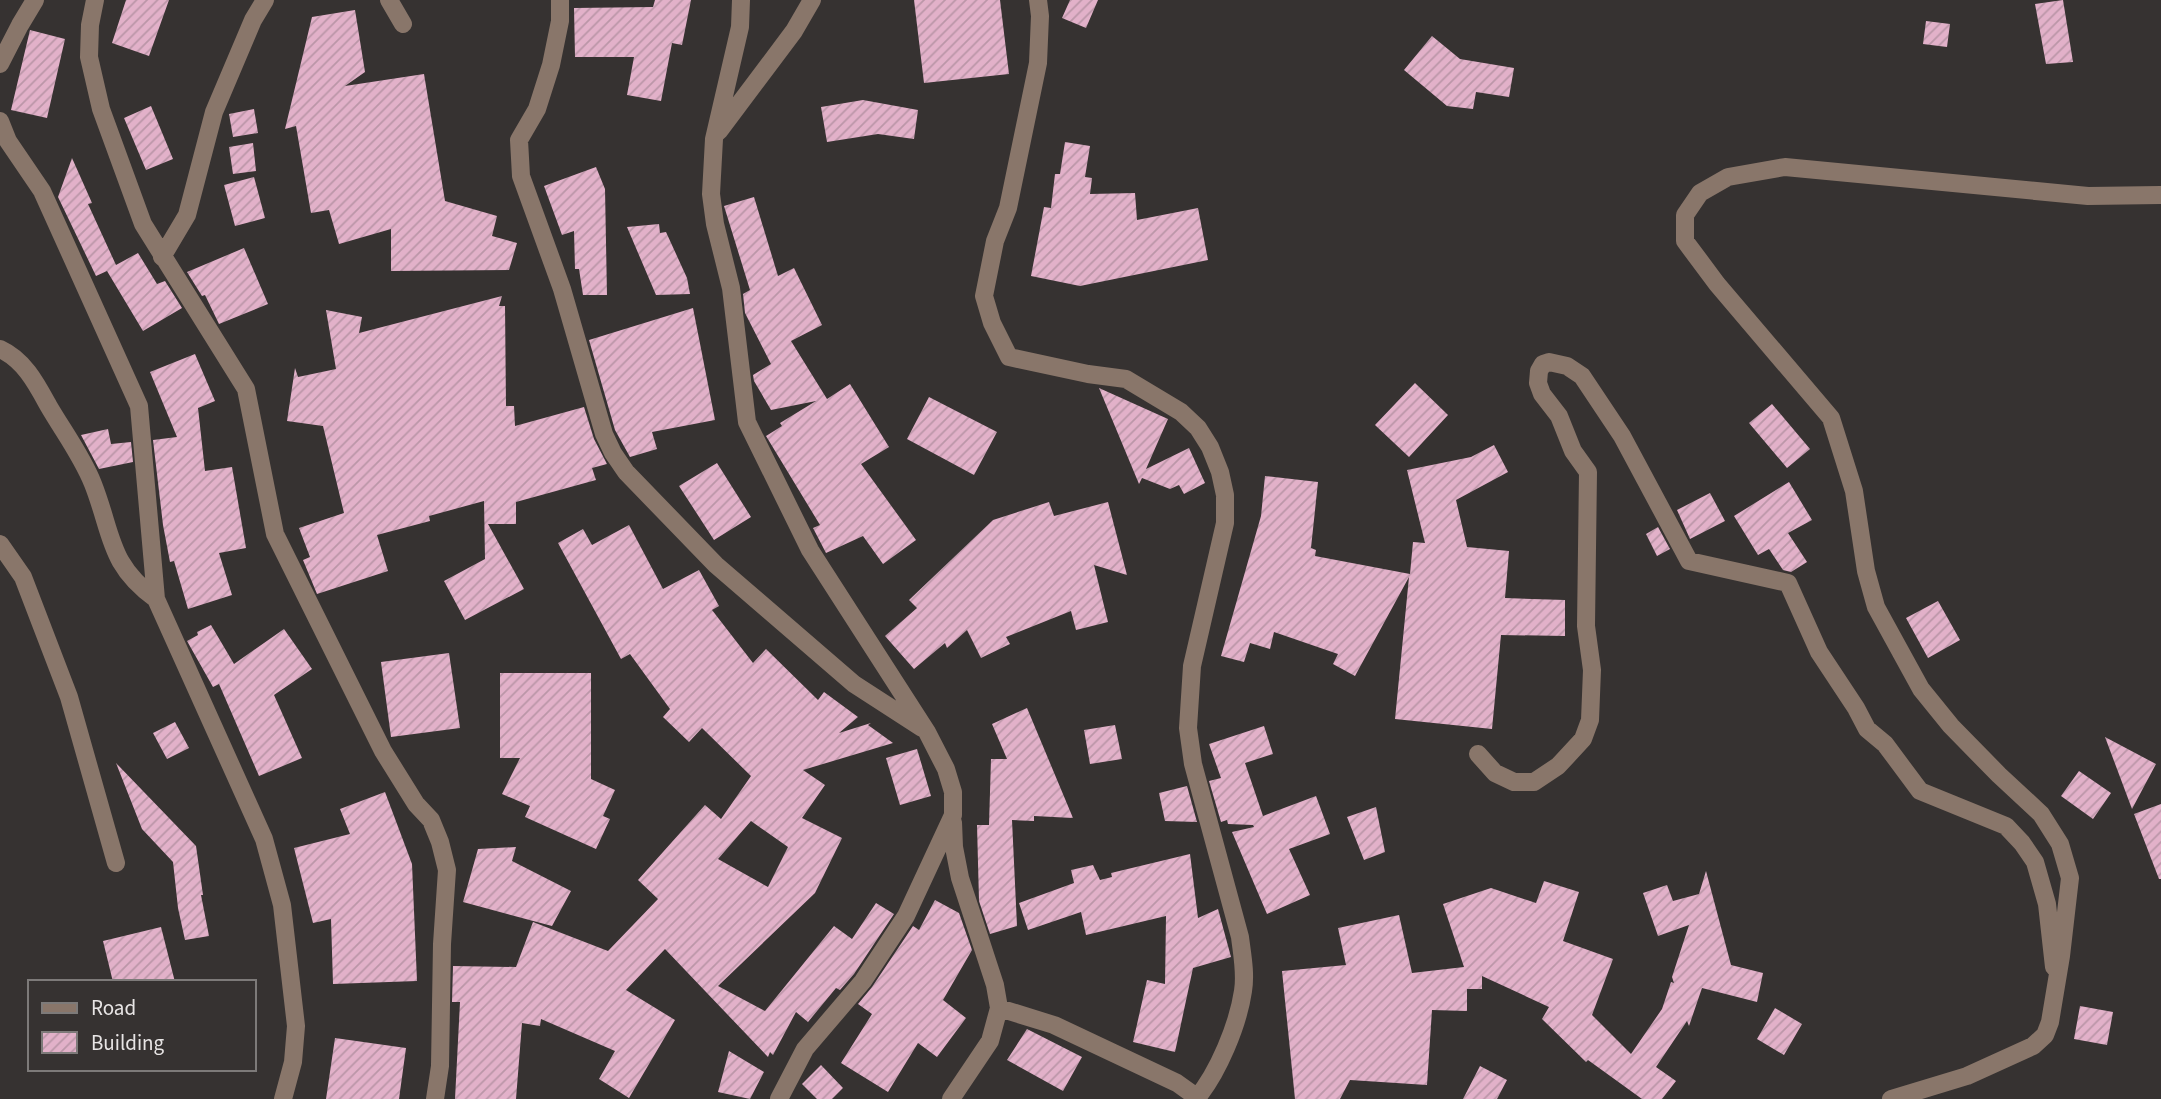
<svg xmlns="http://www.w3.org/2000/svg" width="2161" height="1099" viewBox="0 0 2161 1099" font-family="'Source Sans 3',sans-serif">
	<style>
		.building { fill: url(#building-hatch); fill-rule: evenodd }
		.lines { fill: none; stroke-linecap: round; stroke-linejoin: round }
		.minor { stroke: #89766a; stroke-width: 18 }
	</style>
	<defs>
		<pattern id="building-hatch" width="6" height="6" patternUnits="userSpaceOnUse" patternTransform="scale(1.75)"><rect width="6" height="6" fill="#e2b1c9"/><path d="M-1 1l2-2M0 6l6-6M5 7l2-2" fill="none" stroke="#bb96a8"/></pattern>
	</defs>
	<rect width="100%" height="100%" fill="#363231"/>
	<path class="building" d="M126,0h43l-20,56 -37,-13z
		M655,0h36l-9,45 -10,-2 -11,58 -34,-6 7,-38h-59l-1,-49 79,-1z
		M914,0h86l9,74 -85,9z
		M1070,0h28l-12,28 -24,-10z
		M2063,0l10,62 -27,2 -11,-60z
		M355,10l10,62 -20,14 79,-12 21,127 52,15 -5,20 25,7 -8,27 -118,1v-42l-52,15 -10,-34 -18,3 -15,-87 -11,3 27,-112z
		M1926,21l24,3 -3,23 -24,-3z
		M30,30l35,9 -18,79 -36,-8z
		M1432,36l28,23 54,9 -5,29 -33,-5 -3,17 -26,-3 -43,-36z
		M863,100l55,10 -4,29 -36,-5 -51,8 -6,-35z
		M151,106l22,53 -27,11 -22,-52z
		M254,109l4,24 -25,4 -4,-23z
		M1065,142l25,4 -5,31 7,1 -2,16 45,-1 2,27 61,-12 10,52 -128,26 -49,-10 13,-69 7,1 4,-34h5z
		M253,143l3,28 -23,3 -4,-27z
		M72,158l20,45 -4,1 28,61 22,-12 19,31 8,-3 17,27 -39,23 -36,-60 -11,5 -38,-79z
		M596,167l9,22 2,106h-24l-4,-26h-4l-1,-38 -12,4 -18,-49z
		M254,177l11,41 -30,8 -11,-41z
		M754,197l24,79 16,-8 28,57 -31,16 36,58 23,-15 39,63 -28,17 55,76 -33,24 -20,-28 -37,17 -13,-25 7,-3 -54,-89 16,-10 -2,-3 36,-22 -45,9 -17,-29 -1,-6 18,-11 -26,-51 -2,-19 7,-4 -26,-84z
		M659,224l1,9 6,-1 21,46 3,16 -34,1 -29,-68z
		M244,248l24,56 -49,20 -14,-29 -3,1 -15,-24z
		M502,296l-3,10h6l1,100h8l1,20 69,-19 10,32 13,25 -15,4 4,12 -80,22v22h-28l36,65 -59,31 -21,-39 41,-22 -1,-58 -55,15 1,5 -53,14 11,36 -71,23 -14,-34 7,-3 -11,-29 45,-15 -21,-87 -36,-5 8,-53 3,9 38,-8 -10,-59 36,7 -3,16z
		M693,308l22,112 -63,12 5,17 -27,8 -15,-27 -26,-90z
		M195,354l20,47 -17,7 7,63 27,-4 14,81 -27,5 13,42 -44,14 -14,-48 -4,1 -7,-37 -10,-85 24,-3 -27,-65z
		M1415,383l33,32 -39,42 -34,-32z
		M1099,388l69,31 -22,50 43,-21 16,35 -21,11 -5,-9 -9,4 -28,-11 -3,6z
		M929,397l68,35 -23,43 -67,-36z
		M1772,404l38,45 -23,19 -38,-45z
		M108,429l3,15 20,-2 2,20 -34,7 -18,-34z
		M1494,445l14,27 -52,28 11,47 42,4 -4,47 60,2v36l-64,-1 -9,94 -97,-10 14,-142 -54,99 -22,-12 5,-10 -64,-22 -4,17 -20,-6 -6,19 -23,-6 40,-140 4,-40 53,6 -7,66 5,2 -1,6 95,18 3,-32 12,1 -18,-73 64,-13z
		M717,463l34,54 -37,23 -35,-54z
		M1789,482l23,38 -24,13 19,29 -16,10 -8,-2 -14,-21 -11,6 -24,-39z
		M1710,493l15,28 -35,18 -13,-29z
		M1049,502l5,14 54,-14 19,73 -33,-10 14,57 -32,8 -5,-19 -65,26 4,7 -29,14 -14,-28 -20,18 -2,-5 -31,26 -29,-33 32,-28 -8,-8 84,-80z
		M629,525l34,64 36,-19 20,36 -7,4 41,53 13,-14 52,51 6,-8 34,25 -19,16 32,-10 -3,2 25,18 -90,27 22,15 -23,33 40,20 -27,55 -97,93 47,25 69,-85 18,13 24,-36 18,11 -40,60 -14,16 -4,-2 -28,34 -12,-10 -23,43 -3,-3 -2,5 -103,-108 -39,41 49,30 -46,78 -30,-19 16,-28 -74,-32 -1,7 -18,-3 -6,76h-61l5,-97h-8l1,-36 63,1 17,-45 75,29 50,-52 -20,-19 67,-75 16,14 30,-43 -49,-48 -13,14 -26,-25 7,-8 -40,-55 -9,5 -63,-116 25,-14 9,16zM751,821l37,26 -20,40 -50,-28z
		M1658,527l12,22 -13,7 -11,-22z
		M1938,601l22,39 -32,18 -22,-40z
		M211,625l23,39 50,-35 28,40 -38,26 28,63 -43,18 -40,-92 -6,3 -26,-46 11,-6 -1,-3z
		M449,653l11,75 -69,9 -10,-75z
		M500,673h91v106l24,11 -12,26 7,3 -14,30 -71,-32 5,-11 -28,-12 18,-36h-20z
		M1027,708l46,110 -39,-2v5l-22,-1 5,106 -27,8 -11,-33 -2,-76h12l2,-66h16l-15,-35z
		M175,722l14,26 -22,11 -14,-26z
		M1115,725l7,34 -32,5 -6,-34z
		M1264,726l9,28 -28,9 18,53 53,-20 14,38 -41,15 21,46 -43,19 -35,-82 22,-5 -1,-2 -25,-1 -1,-4 -6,2 -12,-41 12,-3 -12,-34z
		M2105,737l51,27 -24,45z
		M917,749l14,47 -31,9 -14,-47z
		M116,763l80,83 7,49h-2l8,41 -24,4 -7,-32 -5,-46 -31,-33z
		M2079,771l32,22 -18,26 -32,-23z
		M1187,786l10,36 -32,-1 -6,-28z
		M385,792l27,72 5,117 -84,3 -2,-65 -18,4 -19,-75 56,-14 -10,-25z
		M2161,804v75h-2l-25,-65z
		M1376,807l9,45 -21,8 -17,-43z
		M516,847l-4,14 59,30 -19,35 -89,-24 15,-53z
		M1190,854l8,64 20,-9 13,48 -38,11 -18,84 -42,-10 14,-62 18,4 1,-68 -80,19 -5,-23 -53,18 -9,-27 55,-20 -3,-13 22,-5 7,15 12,-3 -1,-4z
		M1706,871l25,94 32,8 -6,29 -55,-14 -13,38 -2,-5 -31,46 20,14 -14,18h-20l-54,-39 -2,2 -44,-43 7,-12 -67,-31v13h-15v22l-35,-1 -5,75 -77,-5 -10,19h-45l-13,-128 64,-6 -8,-37 61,-13 13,58 52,-6 -21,-63 48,-16 45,15 8,-22 35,11 -16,49 50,18 -21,56 39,39 31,-45 9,-27 3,1 -2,-6 17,-52 -31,11 -15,-43 24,-8 6,16 26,-7z
		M935,900l24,13 13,37 -29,50 23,18 -29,39 -19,-14 -30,49 -47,-29 31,-49 -14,-10 14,-17 41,-61 6,4z
		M161,927l14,55h-62l-10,-41z
		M2080,1006l33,6 -6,33 -33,-6z
		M1775,1008l27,16 -18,31 -27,-16z
		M1027,1029l55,28 -19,34 -56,-31z
		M335,1038l71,10 -7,51h-73z
		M729,1051l35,21 -14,27 -32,-7z
		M821,1065l22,23 -11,11h-15l-15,-15z
		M1480,1066l27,14 -10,19h-34z"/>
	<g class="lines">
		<path class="minor" d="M95,0l-5,25 -1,32 12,52 42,115 103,165 29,145 108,217 33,53 15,16 9,22 7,28 -5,74 -2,122 -5,33
			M389,0l14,24
			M560,0v21l-9,44 -14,44 -18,31 2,36 41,113 42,145 9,19 13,19 90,93 138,119 68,44
			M741,0l-1,27 -26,112 -3,55 4,30 16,64 16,134 63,128 117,182 19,37 7,23v23l-47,101 -43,65 -58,68 -26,50
			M1038,0l2,16 -2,47 -30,145 -13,33 -11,55 8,27 17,34 79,17 38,5 55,33 17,16 12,19 10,25 5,23v28l-33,143 -4,62 5,36 47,173c2,17 6,36 3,54 -5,34 -25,82 -47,108
			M0,64l20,-39 15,-25
			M0,121l8,20 34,50 97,215 17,193 108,240 18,66 14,121 -3,36 -10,37
			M719,131l75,-100 18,-31
			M162,257l25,-42 27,-103 39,-92 12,-20
			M0,349c24,11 36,34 48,56 15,26 34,51 45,79 20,51 15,80 63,115
			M0,544l23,33 46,120 47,166
			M1478,754l17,19 19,9h20l24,-16 25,-27 7,-19 2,-50 -6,-44 2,-154 -15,-21 -14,-35 -17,-22 -4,-11 1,-12 4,-7 6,-2 18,4 15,10 40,60 67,125 99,22 31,69 37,56 11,21 18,15 35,47 86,35 16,17 13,19 12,42 7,63
			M999,1008l55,17 123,58 21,15
			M951,1099l39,-58 9,-33 -4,-23 -35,-107 -6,-31 -1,-25
			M1891,1099l76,-23 66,-30 12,-11 5,-13 11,-66 9,-78 -10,-34 -19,-30 -42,-39 -48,-49 -30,-37 -45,-82 -10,-36 -12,-80 -23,-73 -114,-134 -32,-43v-26l15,-22 28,-16 57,-10 303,29 73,-1"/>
	</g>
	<rect x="28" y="980" width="228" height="91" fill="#363231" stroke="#7d7a79" stroke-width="2"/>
	<rect x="42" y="1003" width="35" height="10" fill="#89766a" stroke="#7d7a79" stroke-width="2"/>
	<text x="91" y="1015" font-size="21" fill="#e8e5e5">Road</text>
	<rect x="42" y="1032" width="35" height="21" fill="url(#building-hatch)" stroke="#7d7a79" stroke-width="2"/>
	<text x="91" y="1050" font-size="21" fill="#e8e5e5">Building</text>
</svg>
